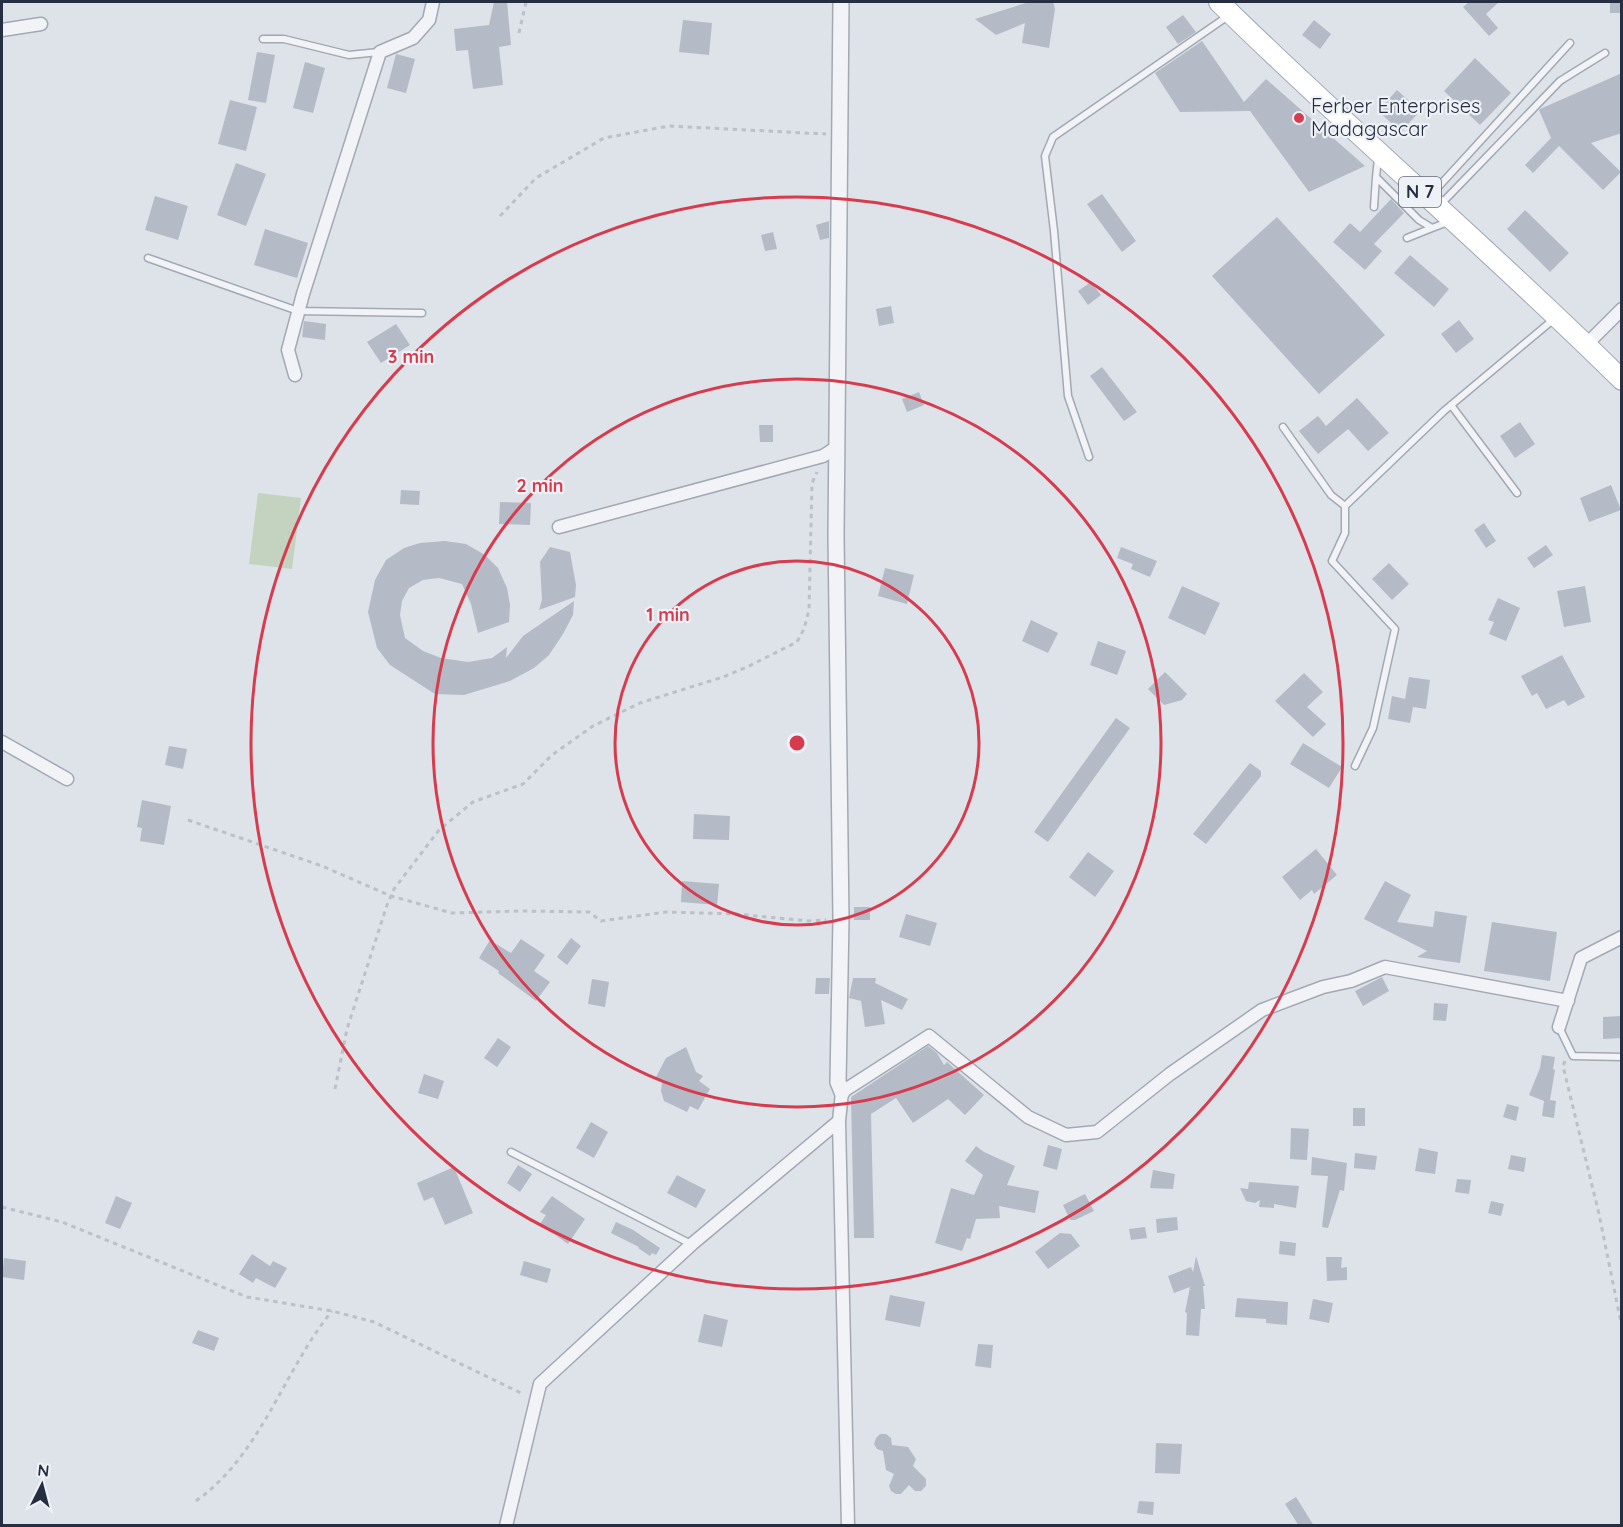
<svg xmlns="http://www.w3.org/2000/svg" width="1623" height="1527" viewBox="0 0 1623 1527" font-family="Quicksand,sans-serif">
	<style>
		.green { fill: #c4d3bf }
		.building { fill: #b5bbc6 }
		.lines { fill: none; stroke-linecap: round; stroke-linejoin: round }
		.service-casing { stroke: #a3a9b3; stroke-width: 9 }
		.minor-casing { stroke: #a3a9b3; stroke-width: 15 }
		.tertiary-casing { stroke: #a3a9b3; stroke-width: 18 }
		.primary-casing { stroke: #9da6b5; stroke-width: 22 }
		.path { stroke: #bcc0c8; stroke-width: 3; stroke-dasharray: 4.5 4.5; stroke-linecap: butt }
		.service { stroke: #f1f3f7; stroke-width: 6 }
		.minor { stroke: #f1f3f7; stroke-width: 12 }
		.tertiary { stroke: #f1f3f7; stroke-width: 15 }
		.primary { stroke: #fff; stroke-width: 20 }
		.ring { fill: none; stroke: #d73b4e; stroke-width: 3 }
		.poi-dot { fill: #d73b4e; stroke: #eef1f6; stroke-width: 2 }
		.labels { text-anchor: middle; stroke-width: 4.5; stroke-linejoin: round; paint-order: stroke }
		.shield { fill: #eef1f6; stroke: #626977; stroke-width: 1.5 }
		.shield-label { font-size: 18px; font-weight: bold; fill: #262f41 }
		.poi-label { font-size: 20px; fill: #262f41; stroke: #eef1f6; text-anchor: start }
		.centre { fill: #d73b4e; stroke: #eef1f6; stroke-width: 3 }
		.ring-label { font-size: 18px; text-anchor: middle; font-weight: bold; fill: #d73b4e; stroke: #eef1f6; stroke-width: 4.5; stroke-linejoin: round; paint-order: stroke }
	</style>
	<rect width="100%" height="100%" fill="#dee2e9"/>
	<path class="green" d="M258,493l43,5 -9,71 -43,-5z"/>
	<path class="building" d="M494,2h13l4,43 -12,2 4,38 -30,4 -5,-39 -12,1 -2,-22 35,-4z
		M1029,2h24l2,7 -6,39 -27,-5 3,-20 -29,12 -21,-16z
		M1469,2h30l-13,12 12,14 -9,8 -26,-29z
		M1610,2h9l3,3v8h-12z
		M1183,15l13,17 -18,12 -12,-17z
		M683,20l29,3 -3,32 -30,-3z
		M1314,20l17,14 -11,15 -18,-14z
		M1202,41l42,61 22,-23 99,87 -56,26 -59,-81 -70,1 -25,-39z
		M257,52l18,3 -9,48 -18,-3z
		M396,54l19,5 -9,34 -19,-5z
		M1475,58l36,35 -31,32 -36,-34z
		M305,62l20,6 -12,45 -20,-5z
		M1622,73v60l-31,10 30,29 -18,18 -44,-44 -26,27 -8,-8 26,-27 -12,-28 1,-1z
		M1397,90l23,21 -19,21 -23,-21z
		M230,100l27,7 -11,44 -28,-7z
		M236,163l30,11 -20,52 -29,-11z
		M1102,194l34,47 -14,11 -35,-48z
		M155,196l33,10 -10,34 -33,-10z
		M1391,199l13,14 -30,31 8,7 -17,19 -32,-28 17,-19 10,9z
		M1525,210l44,43 -19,19 -43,-43z
		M1277,217l108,118 -66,59 -107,-118z
		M829,221v17l-9,2 -4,-15z
		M265,229l43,14 -11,35 -43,-13z
		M773,232l4,17 -12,2 -4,-16z
		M1410,255l39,34 -15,18 -40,-34z
		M1091,282l10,13 -13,10 -10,-14z
		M891,306l3,17 -15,3 -3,-17z
		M1459,320l15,19 -18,14 -15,-19z
		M304,321l22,3 -1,16 -23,-3z
		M396,324l14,21 -29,18 -14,-21z
		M1102,367l35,45 -13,9 -34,-45z
		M919,392l5,13 -17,7 -5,-13z
		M1357,398l32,35 -21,18 -20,-22 -30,25 -19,-23 19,-15 8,10z
		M1520,422l15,22 -20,14 -15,-22z
		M759,425h14v17h-13z
		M1611,485l10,25 -32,12 -9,-24z
		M401,490l19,1 -1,14 -19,-1z
		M500,502l31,1 -1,22 -31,-1z
		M1484,523l12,18 -10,7 -12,-18z
		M445,541l21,3 19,11 13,13 9,20 3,17 -1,17 -31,11 -7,-29 -9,-20 -23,-6 -16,2 -14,8 -7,13 -2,14 5,23 18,13 18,7 27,4 24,-4 15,-11 -1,11 17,-22 51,-35 -1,14 -10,19 -14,21 -15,13 -24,13 -46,14 -29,-1 -45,-29 -13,-17 -9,-36 7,-32 11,-20 18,-12 16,-5z
		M1546,545l7,10 -19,13 -7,-10z
		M550,547l20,5 6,33 -1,12 -36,13 3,-10 -2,-38z
		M1121,547l36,14 -7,16 -19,-8 2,-5 -16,-6z
		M1389,563l20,21 -17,16 -20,-21z
		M885,568l29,7 -7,29 -29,-8z
		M1182,586l38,17 -15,32 -37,-17z
		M1585,586l6,36 -27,5 -7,-36z
		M1498,598l22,10 -14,33 -17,-7 5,-12 -6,-2z
		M1031,620l27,13 -10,20 -26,-12z
		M1098,641l28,10 -9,24 -27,-10z
		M1562,655l23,42 -17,9 -4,-6 -18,9 -9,-16 -5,3 -11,-20z
		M1165,672l22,22 -5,6 -18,5 -16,-16z
		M1304,673l19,19 -16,15 19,17 -13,13 -38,-36z
		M1409,677l21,3 -4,29 -13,-2 -3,16 -22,-4 4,-23 13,3z
		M1116,718l14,10 -82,114 -14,-10z
		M1303,743l39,24 -13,21 -39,-24z
		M169,746l18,3 -4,20 -18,-4z
		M1250,763l11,8v5l-55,68 -13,-10z
		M142,800l29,6 -7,39 -24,-4 2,-13 -5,-1z
		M694,814l36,2 -1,24 -36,-1z
		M1316,849l21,26 -23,19 -2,-4 -12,10 -18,-23z
		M1088,852l26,19 -19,26 -26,-20z
		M682,881l37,3 -2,21 -36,-3z
		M1385,881l26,14 -14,27 36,5 2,-16 32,5 -7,47 -43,-6 10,-6 -63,-32z
		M854,907h16v13h-16z
		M906,914l31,9 -7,23 -31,-9z
		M1492,922l65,10 -7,49 -66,-10z
		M571,938l10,8 -14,19 -10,-8z
		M521,939l24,16 -11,16 16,11 -14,19 -38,-28 1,-2 -20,-13 11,-18 21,13z
		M1382,977l7,14 -26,15 -8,-15z
		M816,978h14l-1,16h-14z
		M853,978h23l-1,5 33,16 -6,11 -21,-10 4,24 -20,3 -4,-26 -12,-3z
		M592,979l17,3 -4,25 -17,-3z
		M1434,1003l14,1 -2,17 -13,-1z
		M1622,1016v22l-19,1v-22z
		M498,1038l13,9 -14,20 -13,-9z
		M928,1046l9,7 7,12 3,-3 37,33 -19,20 -17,-16 -35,24 -17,-25 -25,16 3,124h-20l-3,-141z
		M686,1047l10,25 7,4 -4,5 11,8 -12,21 -8,-4 -3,6 -23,-11 -3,-10 1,-9 -6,-5 10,-19z
		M1542,1055l13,2 -2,12 2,1 -5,30 6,1 -2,17 -12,-2 2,-15 -15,-6 11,-27z
		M424,1074l20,7 -6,18 -20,-6z
		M1507,1104l12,3 -3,14 -13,-4z
		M1353,1108h12v18h-12z
		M591,1122l17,10 -14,26 -18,-10z
		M1291,1128l18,1 -2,31 -17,-1z
		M1048,1145l14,4 -5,21 -14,-4z
		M976,1146l8,6 31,14 -8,19 32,6 -4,22 -36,-7 1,12 -24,1 -6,20 -3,-1 -5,13 -27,-8 16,-55 23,7 9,-20 -18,-14z
		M1419,1148l19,4 -3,22 -20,-3z
		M1355,1153l22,3 -2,14 -21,-2z
		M1511,1155l15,3 -2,14 -16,-3z
		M1312,1157l35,6 -3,28 -4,-1 -12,38 -6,-1 6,-51 -17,-1z
		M518,1165l14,9 -12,18 -13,-9z
		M454,1167l19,46 -28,12 -12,-28 -9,4 -7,-18z
		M1153,1170l22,4 -2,15 -23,-1z
		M677,1175l29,15 -10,18 -29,-15z
		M1457,1179l14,1 -2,14 -14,-2z
		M1249,1182l50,4 -3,22 -22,-4v4l-15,-1 1,-7 -5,3 -9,-2 -6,-13 8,1z
		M1085,1194l9,17 -19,9h-5l-7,-15z
		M116,1196l16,7 -12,26 -15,-6z
		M552,1196l33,23 -17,25 -28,-20 6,-9 -6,-3z
		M1491,1201l13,3 -3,12 -13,-3z
		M1177,1217l1,13 -21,3 -1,-14z
		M616,1222l17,8 27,18 -4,7 -4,-2 -2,3 -12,-8 1,-1 -28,-14z
		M1145,1227l2,11 -16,2 -2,-11z
		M1060,1233l11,1 9,12 -32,23 -13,-17z
		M1280,1241l16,2 -1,13 -16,-2z
		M252,1254l18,12 3,-5 14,7 -12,20 -19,-10 -3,5 -14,-9z
		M1196,1256l9,30h-2l2,23h-4l-2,27 -13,-1 1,-22 -2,-1 5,-25 -16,6 -6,-17 23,-9 2,5z
		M1326,1257h16l-1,11 6,-1v13l-20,1z
		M4,1258l22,3 -2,19 -22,-3z
		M524,1261l27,8 -4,14 -27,-8z
		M890,1295l35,7 -5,25 -35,-7z
		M1237,1298l51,4 -1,23 -21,-2v-4l-31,-2z
		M1313,1299l20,4 -4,20 -20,-4z
		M704,1314l24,6 -6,27 -24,-5z
		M198,1330l21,8 -5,13 -22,-8z
		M978,1344l15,1 -2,23 -16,-2z
		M880,1434h6l5,4 1,7 16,2 8,12 -3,7 13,13v7l-5,5h-6l-6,-6 -8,9h-5l-5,-3 -2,-5 5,-12 -8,-4 -3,-19 -6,-2 -3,-5 2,-6z
		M1156,1443l26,1 -2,30 -25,-1z
		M1296,1497l18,29h-15l-14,-22z
		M1139,1501l15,1 -1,13 -16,-2z"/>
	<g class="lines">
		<g class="service-casing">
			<path id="service" d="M263,39h21l65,16 30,-3
				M1378,158l-2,19 43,43 13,8 16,-6
				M1430,196l140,-153
				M1440,205l120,-124 45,-28
				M1374,207l2,-30
				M1407,238l25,-10
				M148,258l150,53 124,2
				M1451,405l66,88
				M1283,427l48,68 14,11
				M1089,457l-21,-61 -14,-165 -9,-75 8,-19 175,-121
				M1355,766l18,-38 22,-99 -63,-68 13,-28v-27l99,-95 110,-92
				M1559,1027l14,29 49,1
				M511,1152l180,92"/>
		</g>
		<g class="minor-casing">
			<path id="minor" d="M2,30l39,-6
				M1586,345l36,-36
				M295,375l-7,-25 15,-56 77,-242 33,-14 16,-18 4,-18
				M559,527l264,-71 14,-9
				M2,742l65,37
				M1559,1027l22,-69 41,-21
				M506,1526l34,-142 152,-140 147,-123
				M848,1526l-9,-405 3,-29 87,-56 99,81 38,18 31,-3 73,-58 92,-64 61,-23 28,-6 34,-14 183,34"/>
		</g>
		<g class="tertiary-casing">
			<path id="tertiary" d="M841,2l-5,533 5,384 -3,163 4,10"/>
		</g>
		<g class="primary-casing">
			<path id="primary" d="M1219,2c131,129 272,248 403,378"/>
		</g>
		<path class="path" d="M519,33l7,-31
			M500,216l36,-38 68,-40 65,-12 157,8
			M188,820l134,46 69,30 61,17 69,-2 68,1 12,9 65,-9 69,2 74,7 17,-1
			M1565,1061l-2,5 36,148 23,114
			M335,1089l12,-60 40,-124 7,-16 45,-59 34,-28 50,-18 29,-29 41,-29 47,-23 83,-26 24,-10 50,-25 7,-13 5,-19 3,-127 5,-11
			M2,1207l60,15 185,75 85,14 42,11 149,72
			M196,1501c66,-47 87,-130 136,-190"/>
		<use href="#service" class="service"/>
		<use href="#minor" class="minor"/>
		<use href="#tertiary" class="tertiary"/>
		<use href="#primary" class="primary"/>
	</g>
	<g class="ring">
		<circle cx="797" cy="743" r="182"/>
		<circle cx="797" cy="743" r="364"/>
		<circle cx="797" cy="743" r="546"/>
	</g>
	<circle class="poi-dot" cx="1299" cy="118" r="6"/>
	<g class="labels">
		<rect class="shield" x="1399" y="177" width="42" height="30" rx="4.5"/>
		<g class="shield-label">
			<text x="1420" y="198">N 7</text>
		</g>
		<g class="poi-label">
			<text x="1311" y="113">Ferber Enterprises<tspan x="1311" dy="23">Madagascar</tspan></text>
		</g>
	</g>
	<circle cx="797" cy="743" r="9" class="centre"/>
	<g class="ring-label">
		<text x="411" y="363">3 min</text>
		<text x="540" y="492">2 min</text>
		<text x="668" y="621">1 min</text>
	</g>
	<rect width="1623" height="1527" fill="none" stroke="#262f41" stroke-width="6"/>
	<g transform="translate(42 1485) rotate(6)" stroke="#eef1f6" stroke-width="4.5" paint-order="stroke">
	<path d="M0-4.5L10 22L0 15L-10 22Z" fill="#262f41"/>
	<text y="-9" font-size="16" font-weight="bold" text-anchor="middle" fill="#262f41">N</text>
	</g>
</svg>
